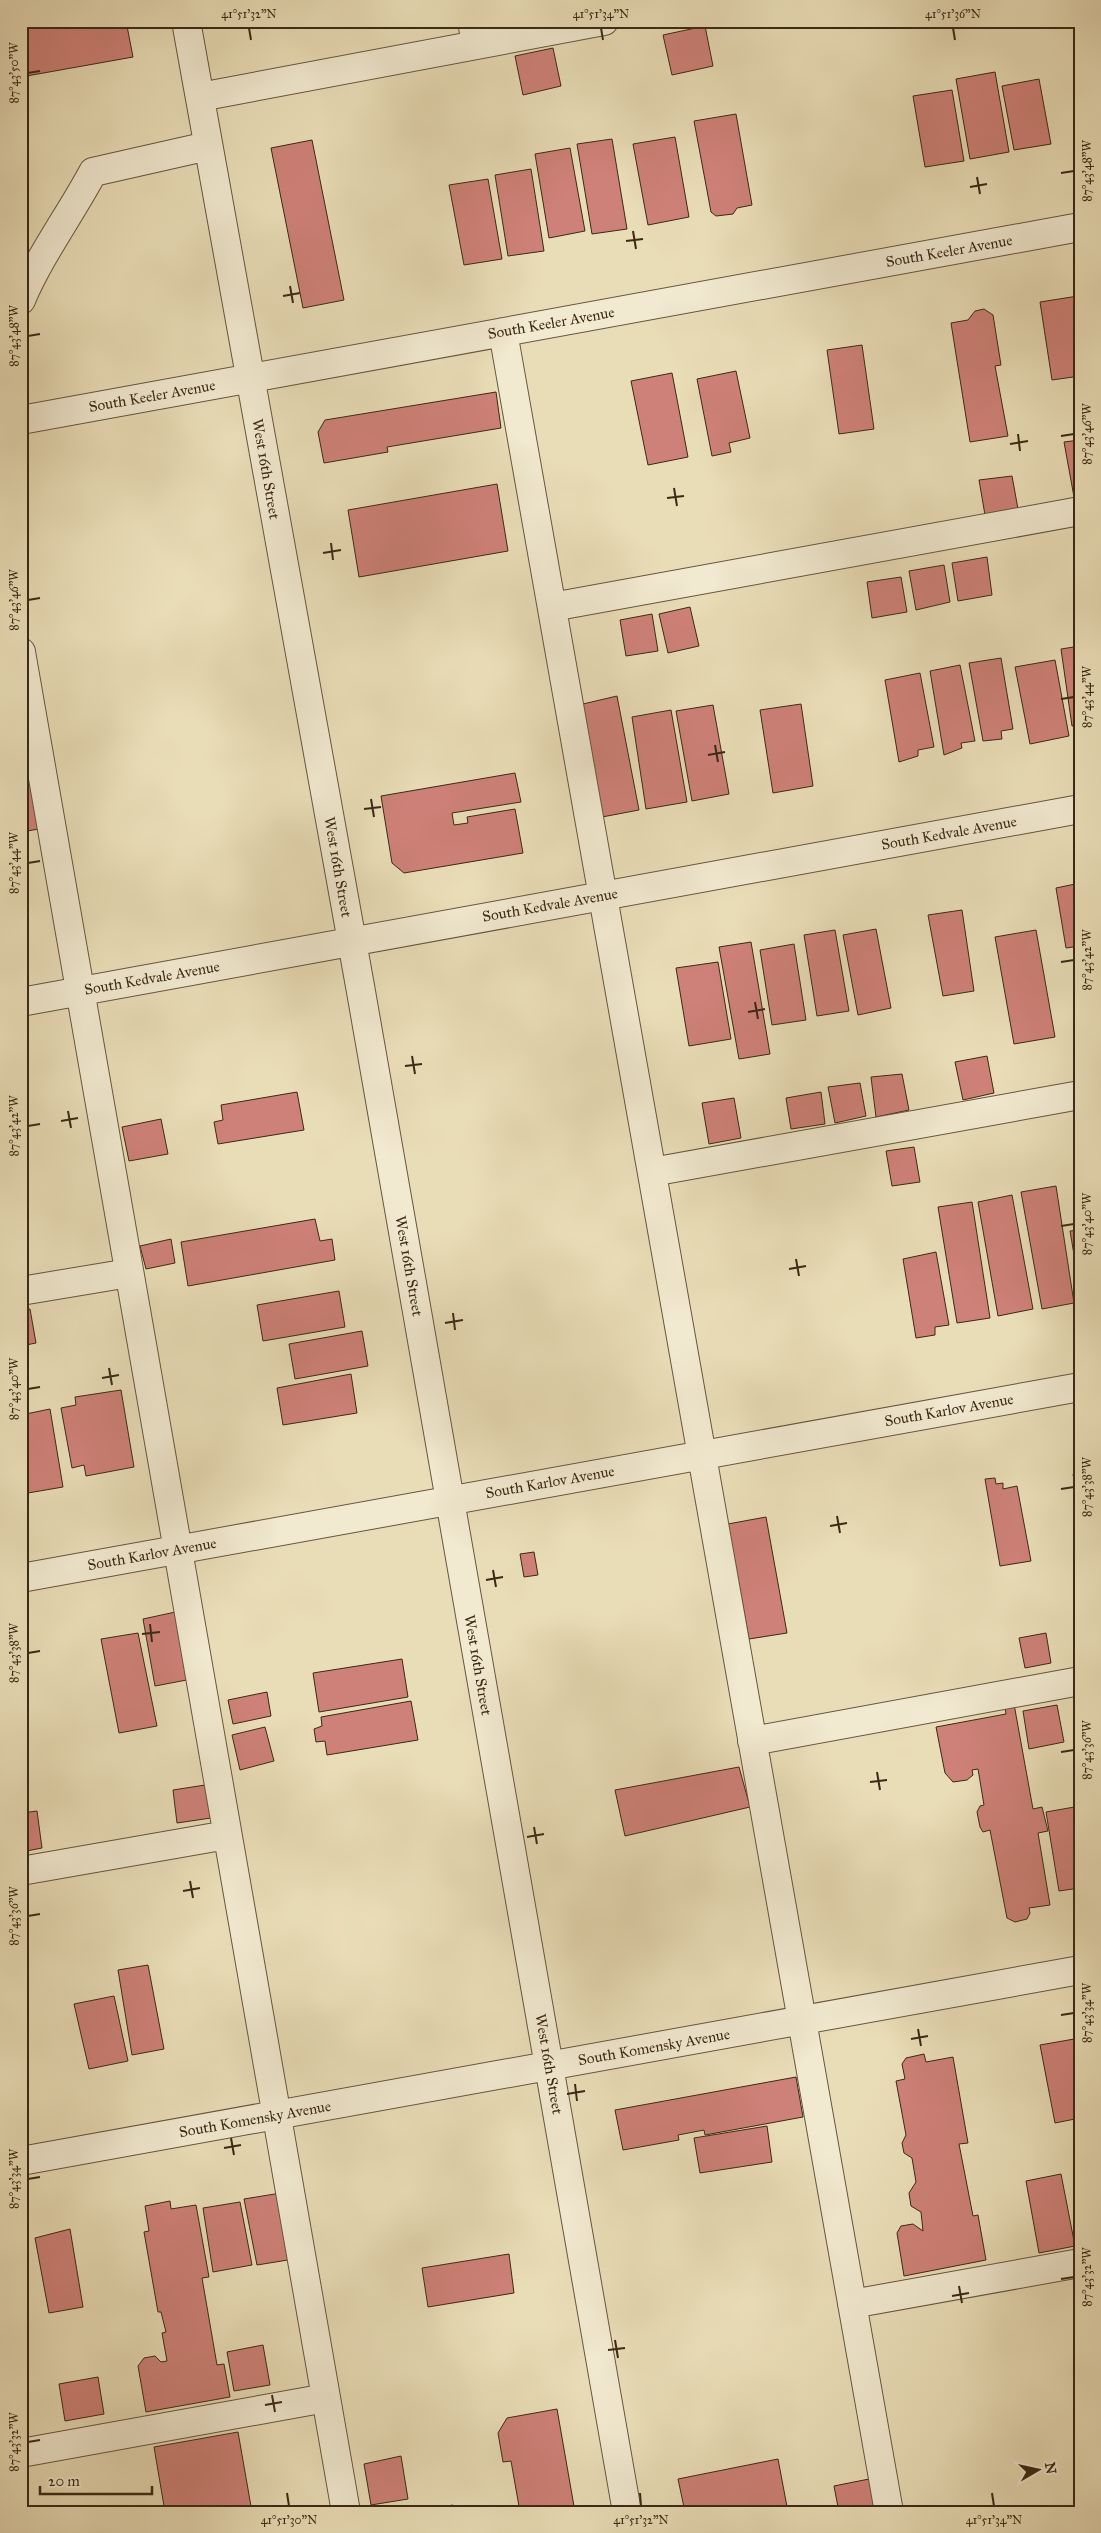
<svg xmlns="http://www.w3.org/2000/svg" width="1101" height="2533" viewBox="0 0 1101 2533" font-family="'IM FELL Great Primer',serif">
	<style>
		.building { fill: #ce8178; stroke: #3a2915 }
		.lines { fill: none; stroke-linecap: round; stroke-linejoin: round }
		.minor-casing { stroke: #66563e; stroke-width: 30 }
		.minor { stroke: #f1e9d0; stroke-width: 28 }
		.ticks { fill: none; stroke: #3a2915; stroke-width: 2 }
		.labels { text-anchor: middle; stroke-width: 5; stroke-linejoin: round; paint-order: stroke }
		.street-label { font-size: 15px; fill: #3a2915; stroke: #f1e9d0 }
		.neatline { fill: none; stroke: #3a2915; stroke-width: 2 }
		.ticks-label { font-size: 12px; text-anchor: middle; fill: #3a2915 }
	</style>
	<rect width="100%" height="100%" fill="#e9ddb7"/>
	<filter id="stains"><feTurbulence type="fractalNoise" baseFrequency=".004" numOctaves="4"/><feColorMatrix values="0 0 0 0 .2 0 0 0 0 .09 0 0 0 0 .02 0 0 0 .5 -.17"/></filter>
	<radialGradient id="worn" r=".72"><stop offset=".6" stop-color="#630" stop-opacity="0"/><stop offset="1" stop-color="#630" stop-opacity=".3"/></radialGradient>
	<path class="building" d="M21,21h105l7,36 -112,20z
		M903,21h23l-23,4z
		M705,26l8,40 -41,9 -9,-40z
		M553,48l8,38 -38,9 -8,-39z
		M995,72l14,80 -39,7 -14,-80z
		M1039,79l12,65 -37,6 -12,-64z
		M952,90l12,71 -39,6 -12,-71z
		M736,114l16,91 -15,3 -4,6 -17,2 -5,-4 -17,-91z
		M675,137l14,80 -41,8 -15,-81z
		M612,139l15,90 -35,5 -15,-90z
		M312,140l32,160 -41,8 -32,-160z
		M570,148l15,83 -36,7 -14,-84z
		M531,169l13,82 -36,5 -13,-81z
		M488,179l14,80 -38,6 -15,-80z
		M1078,296l2,14v66l-28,4 -12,-78z
		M984,309l9,6 8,50 -6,1 13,70 -38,6 -19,-119 17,-3 7,-9z
		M862,345l12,84 -35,5 -12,-84z
		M736,371l14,67 -21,5 2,9 -19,4 -15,-77z
		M672,373l16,84 -40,8 -17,-84z
		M496,392l5,36 -114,19 1,5 -64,11 -6,-31 7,-12z
		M1080,440v56l-6,1 -10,-55z
		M1012,476l6,33 -33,6 -6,-35z
		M497,484l11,67 -149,26 -11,-67z
		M987,557l5,38 -34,6 -6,-38z
		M944,565l6,37 -34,8 -7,-39z
		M901,577l6,35 -35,6 -5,-36z
		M690,607l9,39 -31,7 -9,-39z
		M652,614l6,37 -32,5 -6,-36z
		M1080,646v79l-8,1 -11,-77z
		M1001,658l12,71 -12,2 1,8 -19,2 -14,-78z
		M1055,660l14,76 -39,8 -15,-77z
		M960,665l15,76 -14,2 1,5 -18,7 -14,-84z
		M920,673l14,74 -16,3v6l-19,6 -14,-82z
		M617,696l22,114 -37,7 -19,-113z
		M801,704l12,82 -40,7 -13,-83z
		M713,705l16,89 -37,7 -16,-90z
		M671,710l16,92 -41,7 -14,-92z
		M21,726l18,103 -18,3z
		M515,773l6,29 -69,11 2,12 14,-2 -1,-6 48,-8 8,44 -119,20 -12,-10 -11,-67z
		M1080,883v63l-14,2 -10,-60z
		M962,910l12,81 -31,5 -15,-81z
		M876,929l15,79 -33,7 -15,-80z
		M835,930l14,81 -32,5 -13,-81z
		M1036,930l19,107 -41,7 -19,-107z
		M751,942l19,112 -31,5 -20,-112z
		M794,944l12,76 -34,5 -12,-75z
		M718,962l13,77 -42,7 -13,-78z
		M987,1056l7,37 -31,7 -8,-38z
		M902,1074l7,36 -33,7 -5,-40z
		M860,1083l6,33 -31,7 -7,-36z
		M297,1092l7,38 -86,14 -4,-22 9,-2 -2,-15z
		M821,1092l4,32 -34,5 -5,-31z
		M734,1098l7,40 -32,6 -7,-41z
		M161,1119l7,35 -39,7 -7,-34z
		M914,1147l6,35 -28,4 -6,-35z
		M1056,1186l18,117 -32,6 -21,-117z
		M1012,1195l21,114 -35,7 -20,-114z
		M972,1202l18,116 -33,5 -19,-116z
		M315,1219l5,22 12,-2 3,21 -147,26 -7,-44z
		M1080,1230v60l-10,-59z
		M171,1239l4,24 -29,6 -6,-23z
		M936,1252l13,73 -14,2v8l-19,3 -13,-79z
		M339,1291l6,36 -82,14 -6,-36z
		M30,1309l6,34 -15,3v-35z
		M362,1331l6,35 -73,13 -6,-35z
		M351,1374l6,39 -74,12 -6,-37z
		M121,1390l13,77 -48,9 -2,-11 -12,3 -11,-60 15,-3 -1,-8z
		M50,1409l13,78 -35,6 -7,-35v-43z
		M1080,1473v41l-7,-40z
		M995,1478l1,6 7,-1v6l14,-3 14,75 -31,5 -15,-87z
		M766,1517l21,116 -38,6 -21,-115z
		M534,1552l4,23 -14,2 -4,-23z
		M180,1611l12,68 -37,7 -12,-67z
		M138,1633l19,93 -38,7 -18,-94z
		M1046,1633l5,30 -26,5 -6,-30z
		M402,1659l6,38 -89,15 -6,-39z
		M267,1692l4,24 -38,8 -5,-24z
		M411,1701l7,39 -91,15 -2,-14 -9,1 -2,-13 8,-3 -1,-9z
		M1014,1704l19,105 9,-2 6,24 -10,2 12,72 -21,3 1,5 -3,6 -12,3 -8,-4 -17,-88 -7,2 -3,-5 -3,-15 3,-6 4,-1 -6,-36 -6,1 1,5 -6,5 -14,2 -8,-9 -9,-46 70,-13 -1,-7z
		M1057,1705l7,37 -35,7 -6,-38z
		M265,1727l9,34 -34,9 -8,-35z
		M739,1767l11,40 -125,29 -10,-46z
		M205,1785l6,33 -34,5 -4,-33z
		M1080,1806v82l-21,3 -13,-79z
		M37,1811l5,37 -21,4v-39z
		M148,1965l16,84 -32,6 -14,-85z
		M114,1996l14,65 -39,8 -15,-65z
		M1080,2038v80l-25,5 -15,-78z
		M924,2054l2,8 27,-5 15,86 -9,1 14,72 5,-1 8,45 -82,16 -7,-43 4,-7 12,-2 10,7 -2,-19 -10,-6 -2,-13 7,-11 -4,-24 -8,-5 -2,-10 4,-8 -10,-54 9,-2 -3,-15 4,-6z
		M796,2077l7,40 -98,18 -1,-5 -26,5 1,5 -56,10 -8,-40z
		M767,2126l5,36 -72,11 -6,-35z
		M1061,2174l14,72 -36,7 -13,-72z
		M281,2193l13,66 -37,6 -13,-66z
		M170,2201l1,8 25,-4 13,72 -7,1 15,87 7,-1 6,33 -84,15 -8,-46 6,-8 11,-2 6,6 6,-1 -5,-28 4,-1 -5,-20h-3l-14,-80 5,-1 -4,-25z
		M240,2202l12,63 -39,7 -10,-64z
		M70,2229l13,78 -34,6 -14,-75z
		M509,2254l5,39 -86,14 -6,-39z
		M263,2345l7,40 -36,6 -7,-39z
		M98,2377l6,37 -39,7 -6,-37z
		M557,2409l18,103h-55l-9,-51 -8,1 -5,-29 9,-15z
		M238,2432l14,80h-87l-11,-65z
		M401,2456l7,43 -37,6 -7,-41z
		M778,2459l10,53h-103l-7,-33z
		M869,2479l6,33h-36l-5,-26z
		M453,2505l1,7h-40z"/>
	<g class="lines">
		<g class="minor-casing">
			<path id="minor" d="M186,21l174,965 267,1526
				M472,21l4,23
				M200,97l404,-76
				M21,300c19,-45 49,-85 72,-128l115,-26
				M503,332l386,2180
				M21,420l1059,-193
				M552,607l528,-96
				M21,652l325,1860
				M21,1002l1059,-193
				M652,1172l428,-77
				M21,1291l108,-18
				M21,1578l1059,-191
				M752,1741l328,-60
				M21,1871l206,-36
				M21,2161l1059,-191
				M852,2304l228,-41
				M21,2453l305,-55"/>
		</g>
		<use href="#minor" class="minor"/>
	</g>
	<path class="ticks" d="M249,28l2,12M601,28l2,12M953,28l2,12M28,73l12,-2M1061,173l13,-2M977,177l3,17M970,187l17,-3M633,231l3,18M626,241l17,-2M290,286l3,17M283,296l17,-3M28,336l12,-2M1018,434l2,17M1061,436l13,-2M1010,444l18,-3M674,488l3,18M667,498l17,-2M331,543l2,17M323,553l18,-3M28,600l12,-2M1061,699l13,-2M715,745l3,17M708,755l17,-3M371,799l3,18M364,809l17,-2M28,863l12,-2M1061,962l13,-2M755,1002l3,17M748,1012l17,-3M412,1056l3,18M405,1066l17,-2M68,1111l3,17M61,1121l17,-3M28,1126l12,-2M1061,1226l13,-2M796,1259l3,17M789,1269l17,-3M453,1313l2,17M445,1323l18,-3M109,1368l3,17M102,1378l17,-3M28,1389l12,-2M1061,1489l13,-2M837,1516l3,17M830,1526l17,-3M493,1570l3,17M486,1580l17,-3M150,1624l2,18M142,1634l18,-2M28,1653l12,-2M1061,1752l13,-2M877,1772l3,18M870,1782l17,-2M534,1827l3,17M527,1837l17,-3M190,1881l3,17M183,1891l17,-3M28,1916l12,-2M1061,2015l13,-2M918,2029l3,17M911,2039l17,-3M575,2084l2,17M567,2094l18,-3M231,2138l3,17M224,2148l17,-3M28,2179l12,-2M1061,2279l13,-2M959,2286l3,17M952,2296l17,-3M615,2340l3,18M608,2350l17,-2M272,2395l3,17M265,2405l17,-3M28,2442l12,-2M287,2493l2,13M640,2493l1,13M992,2493l2,13"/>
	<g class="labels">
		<g class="street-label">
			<text transform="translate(949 251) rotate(-10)" y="5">South Keeler Avenue</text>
			<text transform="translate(551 323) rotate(-10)" y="5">South Keeler Avenue</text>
			<text transform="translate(152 396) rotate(-10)" y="5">South Keeler Avenue</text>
			<text transform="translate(266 469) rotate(80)" y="5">West 16th Street</text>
			<text transform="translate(949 833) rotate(-10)" y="5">South Kedvale Avenue</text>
			<text transform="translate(338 867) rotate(80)" y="5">West 16th Street</text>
			<text transform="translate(550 905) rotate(-10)" y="5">South Kedvale Avenue</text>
			<text transform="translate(152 978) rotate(-10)" y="5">South Kedvale Avenue</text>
			<text transform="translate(409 1266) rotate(80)" y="5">West 16th Street</text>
			<text transform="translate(949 1410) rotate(-10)" y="5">South Karlov Avenue</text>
			<text transform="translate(550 1482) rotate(-10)" y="5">South Karlov Avenue</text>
			<text transform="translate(152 1554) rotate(-10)" y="5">South Karlov Avenue</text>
			<text transform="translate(478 1665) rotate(80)" y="5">West 16th Street</text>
			<text transform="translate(654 2047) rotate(-10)" y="5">South Komensky Avenue</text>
			<text transform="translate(549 2064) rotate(80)" y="5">West 16th Street</text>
			<text transform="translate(255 2119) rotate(-10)" y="5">South Komensky Avenue</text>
		</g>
	</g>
	<rect width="1101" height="2533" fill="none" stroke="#e9ddb7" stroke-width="55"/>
	<g transform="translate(1038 2470) rotate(81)" stroke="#f1e9d0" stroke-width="4" paint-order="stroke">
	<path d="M0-4L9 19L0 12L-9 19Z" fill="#3a2915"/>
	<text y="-8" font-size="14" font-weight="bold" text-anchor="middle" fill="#3a2915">N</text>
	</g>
	<path d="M40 2486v8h112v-8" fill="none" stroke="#3a2915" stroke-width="2.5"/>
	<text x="48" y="2486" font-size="15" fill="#3a2915" stroke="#f1e9d0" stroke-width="4" paint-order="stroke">20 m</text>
	<rect x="28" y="28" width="1046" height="2478" class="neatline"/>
	<g class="ticks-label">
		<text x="249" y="18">41°51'32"N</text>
		<text x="601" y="18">41°51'34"N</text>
		<text x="953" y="18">41°51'36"N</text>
		<text transform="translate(14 73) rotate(-90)" y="4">87°43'50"W</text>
		<text transform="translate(1087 171) rotate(-90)" y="4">87°43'48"W</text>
		<text transform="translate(14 336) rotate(-90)" y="4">87°43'48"W</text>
		<text transform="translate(1087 434) rotate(-90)" y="4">87°43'46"W</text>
		<text transform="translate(14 600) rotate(-90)" y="4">87°43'46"W</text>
		<text transform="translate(1087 697) rotate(-90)" y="4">87°43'44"W</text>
		<text transform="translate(14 863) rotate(-90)" y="4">87°43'44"W</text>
		<text transform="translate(1087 960) rotate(-90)" y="4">87°43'42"W</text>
		<text transform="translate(14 1126) rotate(-90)" y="4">87°43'42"W</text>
		<text transform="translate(1087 1224) rotate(-90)" y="4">87°43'40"W</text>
		<text transform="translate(14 1389) rotate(-90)" y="4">87°43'40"W</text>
		<text transform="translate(1087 1487) rotate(-90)" y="4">87°43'38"W</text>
		<text transform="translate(14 1653) rotate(-90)" y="4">87°43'38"W</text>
		<text transform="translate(1087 1750) rotate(-90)" y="4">87°43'36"W</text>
		<text transform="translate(14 1916) rotate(-90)" y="4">87°43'36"W</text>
		<text transform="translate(1087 2013) rotate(-90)" y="4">87°43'34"W</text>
		<text transform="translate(14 2179) rotate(-90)" y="4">87°43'34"W</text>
		<text transform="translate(1087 2277) rotate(-90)" y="4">87°43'32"W</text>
		<text transform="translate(14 2442) rotate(-90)" y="4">87°43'32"W</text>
		<text x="289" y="2524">41°51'30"N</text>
		<text x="641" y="2524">41°51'32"N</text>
		<text x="994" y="2524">41°51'34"N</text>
	</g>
	<rect width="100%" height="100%" filter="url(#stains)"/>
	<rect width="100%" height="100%" fill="url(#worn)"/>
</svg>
